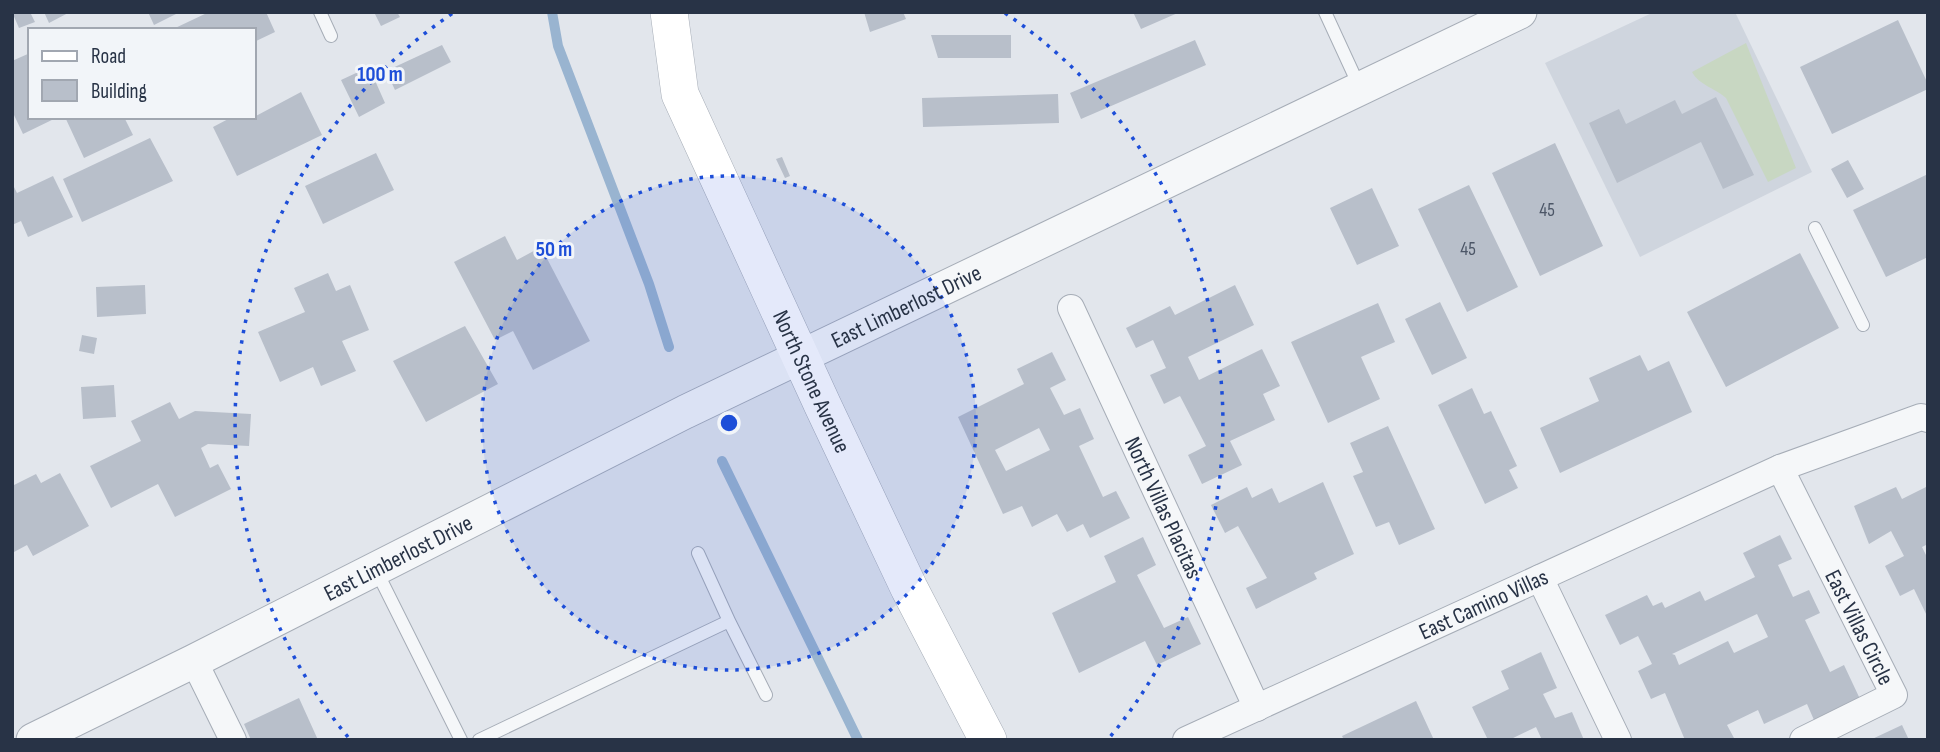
<svg xmlns="http://www.w3.org/2000/svg" width="1940" height="752" viewBox="0 0 1940 752" font-family="'Sofia Sans Condensed',sans-serif">
	<style>
		.built { fill: #cfd5de }
		.park { fill: #c8d7c2 }
		.lines { fill: none; stroke-linecap: round; stroke-linejoin: round }
		.stream { stroke: #99b4d0; stroke-width: 10 }
		.building { fill: #b8bfca; fill-rule: evenodd }
		.service-casing { stroke: #a6adb7; stroke-width: 14 }
		.minor-casing { stroke: #a6adb7; stroke-width: 28 }
		.tertiary-casing { stroke: #a6adb7; stroke-width: 35 }
		.secondary-casing { stroke: #a6adb7; stroke-width: 38 }
		.service { stroke: #f5f7f9; stroke-width: 12 }
		.minor { stroke: #f5f7f9; stroke-width: 26 }
		.tertiary { stroke: #f5f7f9; stroke-width: 33 }
		.secondary { stroke: #fff; stroke-width: 37 }
		.ring { fill: none; stroke: #1d4ed8; stroke-width: 3.5; stroke-dasharray: 3.5 7 }
		.labels { text-anchor: middle; stroke-width: 6; stroke-linejoin: round; paint-order: stroke }
		.number-label { font-size: 19px; fill: #4c5667 }
		.street-label { font-size: 23px; fill: #283346; stroke: #f2f5f9 }
		.centre { fill: #1d4ed8; stroke: #f2f5f9; stroke-width: 3.5 }
		.ring-label { font-size: 21px; text-anchor: middle; font-weight: bold; fill: #1d4ed8; stroke: #f2f5f9; stroke-width: 6; stroke-linejoin: round; paint-order: stroke }
	</style>
	<rect width="100%" height="100%" fill="#e2e6ec"/>
	<path class="built" d="M1654,12h81l77,160 -172,85 -95,-194z"/>
	<path class="park" d="M1746,43l50,125 -28,14 -42,-84c-11,-10 -27,-13 -34,-26z"/>
	<g class="lines">
		<path class="stream" d="M552,12l6,34 91,238 20,63
			M722,461l136,279"/>
	</g>
	<path class="building" d="M12,12h18l5,10 -16,6z
		M44,12h26l-21,11z
		M148,12h32l-26,13z
		M209,12h57l9,20 -21,10v-12h-83z
		M374,12h23l3,5 -19,9z
		M864,12h39l3,7 -36,13z
		M1133,12h47l-39,17z
		M1898,20l30,64v5l-96,45 -32,-67z
		M931,35h80v23h-73z
		M1195,40l11,25 -125,54 -11,-26z
		M442,45l9,17 -56,28 -9,-19z
		M30,53v64h28l-35,17 -9,-19 -2,1v-55z
		M369,67l16,36 -26,14 -18,-37z
		M301,92l21,43 -85,41 -24,-49 19,-10h22z
		M1058,94l1,29 -136,4 -1,-29z
		M1716,97l38,78 -31,14 -22,-47 -84,41 -28,-60 30,-14 7,15 49,-24 7,14z
		M65,117h59l9,18 -49,23z
		M150,138l23,43 -91,41 -19,-43z
		M1555,143l48,103 -63,30 -48,-103z
		M376,153l18,37 -71,34 -18,-38z
		M782,157l8,19 -5,2 -9,-19z
		M1848,160l16,29 -17,9 -16,-29z
		M1928,174v83l-42,20 -33,-67z
		M53,176l20,41 -45,20 -7,-16 -9,4v-42l5,10z
		M1469,185l49,102 -51,25 -49,-103z
		M1372,188l27,58 -42,19 -27,-57z
		M505,236l12,24 24,-13 49,94 -57,29 -20,-39 -18,9 -41,-78z
		M1800,253l39,75 -113,59 -39,-75z
		M328,273l8,18 14,-6 19,45 -27,11 14,30 -35,15 -8,-19 -33,15 -22,-50 47,-20 -11,-24z
		M145,285l1,29 -49,3 -1,-30z
		M1235,285l19,40 -66,32 11,23 63,-31 18,37 -17,8 12,26 -45,21 12,24 -40,19 -14,-29 18,-9 -26,-50 -16,8 -14,-29 16,-7 -13,-28 -17,8 -10,-20 44,-22 5,9z
		M1440,302l27,56 -35,17 -27,-56z
		M1378,303l17,39 -34,15 19,42 -52,24 -37,-81z
		M465,326l33,58 -72,38 -33,-61z
		M82,335l15,3 -3,16 -15,-3z
		M1052,352l14,28 -16,8 14,27 16,-7 14,31 -15,7 24,51 13,-6 14,27 -40,20 -7,-14 -16,8 -10,-18 -25,13 -10,-21 -19,8 -45,-97 66,-33 -7,-15zM1039,428l11,22 -44,21 -11,-21z
		M1640,355l8,16 21,-10 23,51 -132,61 -20,-45 59,-27 -10,-23z
		M114,385l2,32 -33,2 -2,-32z
		M1472,388l12,26 7,-3 26,55 -8,4 9,18 -33,16 -47,-99z
		M170,402l9,17 16,-8 56,3 -2,32 -41,-2 -7,4 9,20 8,-4 13,25 -56,28 -17,-33 -47,24 -21,-42 51,-25 -10,-20z
		M1388,426l47,103 -36,16 -10,-23 -13,5 -23,-51 10,-4 -13,-29z
		M60,473l29,53 -56,30 -6,-11 -13,7 -2,-66 24,-12 5,9z
		M1323,482l31,72 -40,19 3,6 -61,30 -10,-21 21,-10 -29,-52 -13,7 -14,-28 36,-18 5,11 20,-10 7,15z
		M1928,486v58l-6,3 6,12v59l-14,-29 -14,7 -15,-30 19,-10 -13,-25 -22,13 -15,-38 42,-19 6,12z
		M1780,535l12,24 -14,6 15,32 16,-7 11,23 -15,7 25,52 14,-7 16,34 -46,21 -7,-16 -43,20 -6,-14 -31,15 7,13 -3,2h-46l-20,-47 -14,6 -13,-28 14,-7 -14,-28 -18,9 -15,-30 42,-20 6,11 9,-4 3,6 35,-17 5,10 50,-24 -12,-24zM1757,614l11,23 -34,16 -6,-12 -49,24 -4,-10 -3,-1z
		M1143,537l13,28 -19,10 27,53 24,-11 13,27 -44,21 -12,-24 -66,32 -27,-60 64,-31 -12,-26z
		M1541,652l16,36 -14,6 12,24 17,-6 12,28h-42l-6,-13 -27,13h-21l-16,-33 37,-18 -8,-18z
		M299,698l19,42h-67l-7,-16z
		M1416,701l18,39h-90l-2,-4z
		M1902,725l7,15h-39z"/>
	<g class="lines">
		<g class="service-casing">
			<path id="service" d="M320,12l11,24
				M1325,12l35,76
				M1815,228l48,97
				M698,553l31,68
				M376,570l85,170
				M479,740l250,-119 37,74"/>
		</g>
		<g class="minor-casing">
			<g id="minor">
				<path id="s1" d="M1071,308l186,400"/>
				<path id="s2" d="M1780,468l114,227 -91,45"/>
				<path d="M1540,578l78,162"/>
				<path d="M194,661l39,79"/>
				<path id="s3" d="M1186,740l594,-272 141,-51 7,2"/>
			</g>
		</g>
		<g class="tertiary-casing">
			<g id="tertiary">
				<path id="s4" d="M33,740l161,-79 491,-249 835,-400"/>
			</g>
		</g>
		<g class="secondary-casing">
			<g id="secondary">
				<path id="s5" d="M669,12l11,82 143,312 86,182 79,152"/>
			</g>
		</g>
		<use href="#service" class="service"/>
		<use href="#minor" class="minor"/>
		<use href="#tertiary" class="tertiary"/>
		<use href="#secondary" class="secondary"/>
	</g>
	<circle cx="729" cy="423" r="247" fill="#1d4ed8" fill-opacity=".12"/>
	<g class="ring">
		<circle cx="729" cy="423" r="247"/>
		<path d="M348 737A494 494 0 0 1 453 13M1005 13A494 494 0 0 1 1110 737"/>
	</g>
	<g class="labels">
		<g class="number-label">
			<text x="1547" y="216">45</text>
			<text x="1468" y="255">45</text>
		</g>
		<g class="street-label">
			<text dy="8" stroke="none"><textPath href="#s4" startOffset="975">East Limberlost Drive</textPath></text>
			<text dy="8" stroke="none"><textPath href="#s5" startOffset="399">North Stone Avenue</textPath></text>
			<text dy="8" stroke="none"><textPath href="#s1" startOffset="220">North Villas Placitas</textPath></text>
			<text dy="8" stroke="none"><textPath href="#s4" startOffset="408">East Limberlost Drive</textPath></text>
			<text dy="8" stroke="none"><textPath href="#s3" startOffset="327">East Camino Villas</textPath></text>
			<text dy="8" stroke="none"><textPath href="#s2" startOffset="178">East Villas Circle</textPath></text>
		</g>
	</g>
	<circle cx="729" cy="423" r="10" class="centre"/>
	<g class="ring-label">
		<text x="380" y="81">100 m</text>
		<text x="554" y="256">50 m</text>
	</g>
	<rect width="1940" height="752" fill="none" stroke="#283346" stroke-width="28"/>
	<rect x="28" y="28" width="228" height="91" fill="#f2f5f9" stroke="#a1a7b1" stroke-width="2"/>
	<rect x="42" y="51" width="35" height="10" fill="#ffffff" stroke="#a1a7b1" stroke-width="2"/>
	<text x="91" y="63" font-size="21" fill="#283346">Road</text>
	<rect x="42" y="80" width="35" height="21" fill="#b8bfca" stroke="#a1a7b1" stroke-width="2"/>
	<text x="91" y="98" font-size="21" fill="#283346">Building</text>
</svg>
